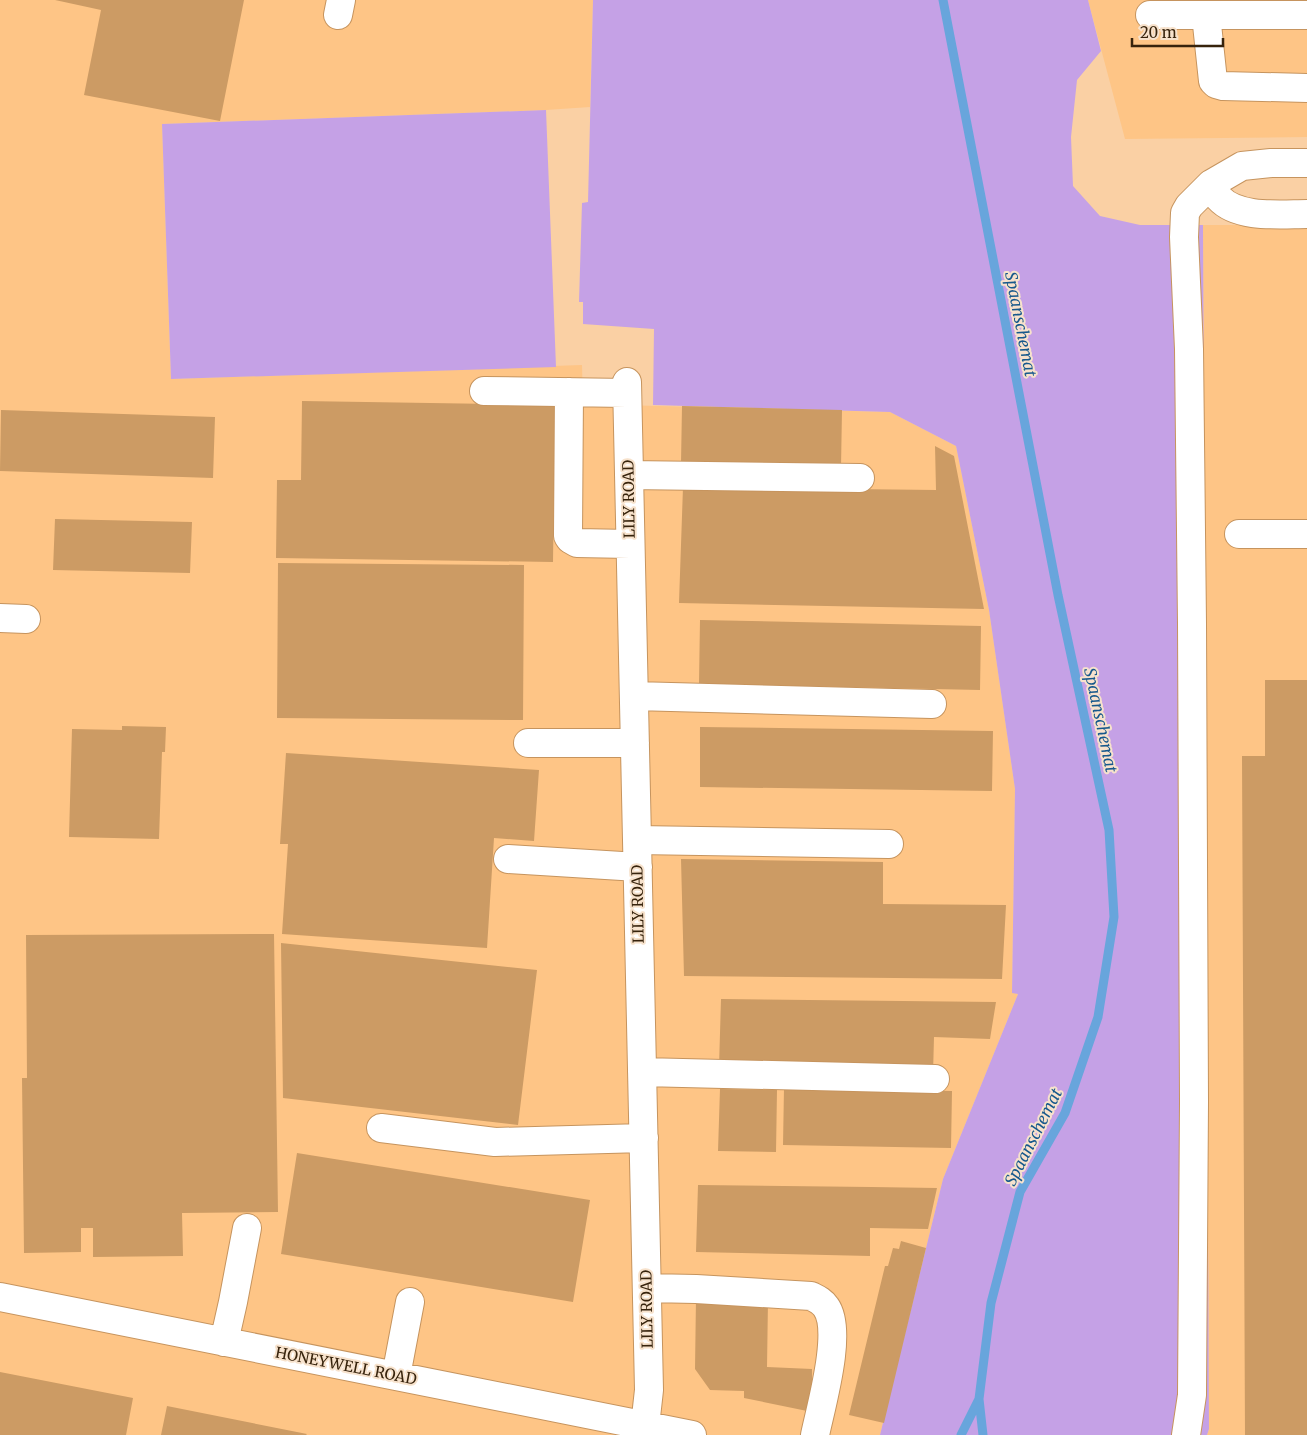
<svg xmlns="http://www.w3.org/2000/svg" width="1307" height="1435" viewBox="0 0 1307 1435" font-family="Merriweather,serif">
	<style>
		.built { fill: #fec586 }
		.green { fill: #c5a1e6 }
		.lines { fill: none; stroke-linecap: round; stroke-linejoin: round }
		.stream { stroke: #68a5dc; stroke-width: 9 }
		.building { fill: #cc9b64 }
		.minor-casing { stroke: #c6945e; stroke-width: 30 }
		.minor { stroke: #fff; stroke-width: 28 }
		.labels { text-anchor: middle; stroke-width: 4; stroke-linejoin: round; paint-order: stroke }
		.street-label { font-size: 15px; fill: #37230c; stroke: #f7e2cc }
		.water-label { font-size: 16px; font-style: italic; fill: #16588c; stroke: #f7e2cc }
	</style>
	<rect width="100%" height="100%" fill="#fad0a4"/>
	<path class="built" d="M0,0h593l-3,107 -44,3 -384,14 9,255 411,-14 1,39 307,8 66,34 33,164 26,179 -3,203 6,2 -75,185 -63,256h-880z
		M1088,0h219v137l-182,2z
		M1203,225h104v1210h-100l2,-6z"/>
	<path class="green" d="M593,0h495l13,51 -24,29 -6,57 2,49 27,30 40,9h63l6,1204 -2,6h-327l63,-256 75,-185 -6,-1 3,-204 -26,-179 -33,-164 -66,-34 -237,-7 1,-76 -71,-5v-22h-4l3,-99 6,-1z
		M546,110l10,257 -385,12 -9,-255z"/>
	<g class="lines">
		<path class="stream" d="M943,0l115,595 51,235 5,87 -16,100 -33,96 -45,79 -29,111 -12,96 4,36
			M961,1435l18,-36"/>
	</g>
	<path class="building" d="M55,0h189l-24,121 -136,-26 17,-85z
		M302,401l253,4 -2,157 -277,-4 1,-78h24z
		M682,406l160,4 -1,57 -160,-4z
		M1,410l214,7 -2,61 -213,-7z
		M935,446l19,10 30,153 -305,-6 4,-116 253,3z
		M55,519l137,3 -2,51 -137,-3z
		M278,563l246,2 -1,155 -246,-2z
		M700,620l281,6 -1,64 -281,-6z
		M1265,680h42v755h-62l-3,-679h23z
		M122,726l44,1 -1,25h-3l-3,87 -90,-2 3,-108 50,1z
		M700,727l293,4 -1,60 -292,-4z
		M286,753l253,17 -5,71 -40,-3 -7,110 -205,-14 6,-90h-8z
		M681,859l202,3v42l123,1 -4,74 -318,-3z
		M274,934l4,278 -96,1 1,43 -90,1v-29h-12v24l-57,1 -2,-175h5l-1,-143z
		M281,943l256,27 -19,155 -235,-27z
		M721,999l275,3 -6,37 -56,-2 -1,37 -214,-7z
		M784,1088l168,3 -1,57 -168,-3z
		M720,1089l57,1 -1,62 -58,-1z
		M297,1153l293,47 -17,102 -292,-48z
		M698,1185l173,2 66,1 -9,41 -58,-1v28l-174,-4z
		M901,1241l25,7 -42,175 -35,-8 36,-149h3l5,-18 6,1z
		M696,1298l72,2 -1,67 45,2v43l-68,-14v-7l-34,-1 -15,-21z
		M0,1372l133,26 -7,37h-126z
		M167,1406l140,28 -1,1h-145z"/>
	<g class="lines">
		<g class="minor-casing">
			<path id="minor" d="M338,15l3,-15
				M1150,15h157
				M1206,15l7,66 3,3 7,2 84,2
				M1307,163h-36l-29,3 -31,18c2,4 5,10 8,14 19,21 62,16 88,16
				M627,382l22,1008 -5,45
				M484,391l143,2
				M569,392l-1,144 2,3 7,4 53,1
				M629,475l231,3
				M1239,534h68
				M0,618l26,1
				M634,696l298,8
				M528,743h107
				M637,840l252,4
				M508,859l130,8
				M642,1072l293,7
				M381,1128l114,14 149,-4
				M647,1288l49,1 115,7c6,3 11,5 15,11 17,24 -5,99 -11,128
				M0,1297l692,138
				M224,1342l9,-40 14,-74
				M396,1376l14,-74
				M1186,1435l6,-40 2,-293 -2,-479 -3,-274 -5,-112 1,-24 4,-7 22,-22"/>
		</g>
		<use href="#minor" class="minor"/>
	</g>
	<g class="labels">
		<g class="street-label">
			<text transform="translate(629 499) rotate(-91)" y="5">LILY ROAD</text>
			<text transform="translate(638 904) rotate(-91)" y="5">LILY ROAD</text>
			<text transform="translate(647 1309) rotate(-91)" y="5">LILY ROAD</text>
			<text transform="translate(346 1366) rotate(11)" y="5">HONEYWELL ROAD</text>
		</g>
		<g class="water-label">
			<text transform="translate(1021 324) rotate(79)" y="6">Spaanschemat</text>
			<text transform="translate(1101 720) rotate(78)" y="6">Spaanschemat</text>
			<text transform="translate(1033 1137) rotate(-63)" y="6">Spaanschemat</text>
		</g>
	</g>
	<path d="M1132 38v8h91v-8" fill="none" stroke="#37230c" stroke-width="2.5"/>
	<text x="1140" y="38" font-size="15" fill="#37230c" stroke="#f7e2cc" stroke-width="4" paint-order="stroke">20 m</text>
</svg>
